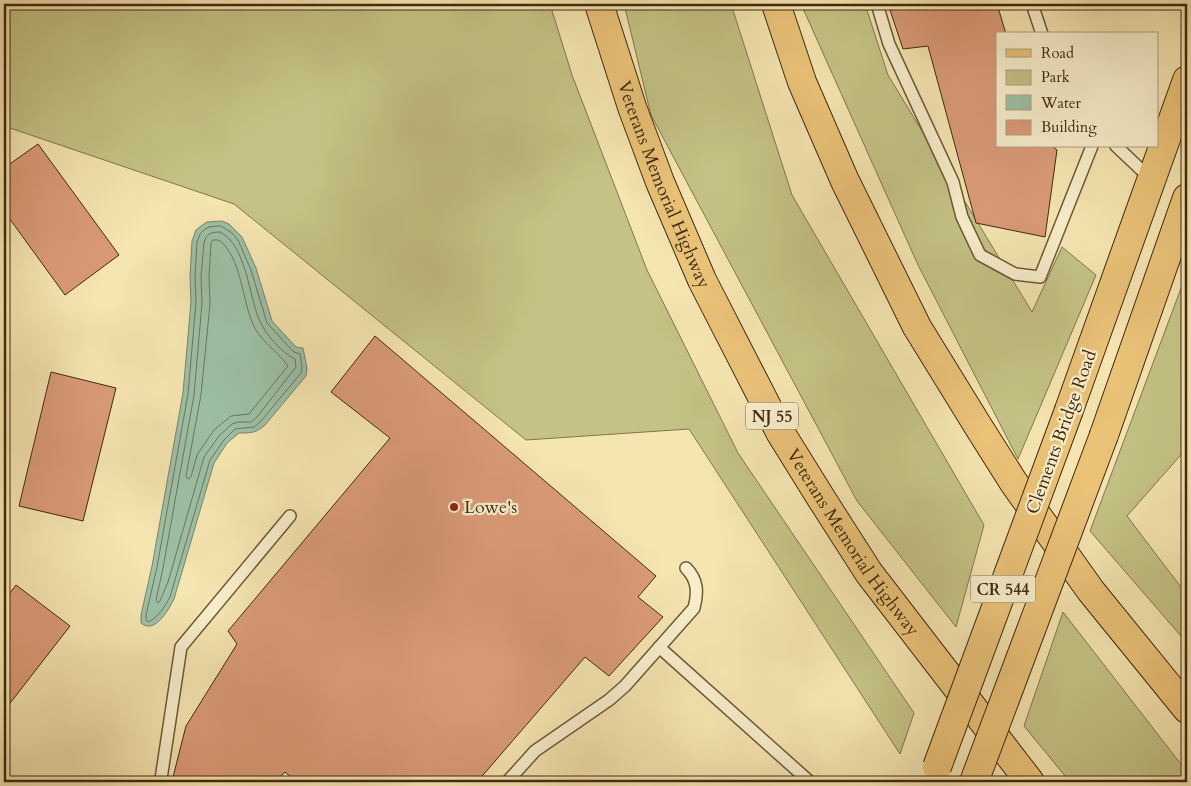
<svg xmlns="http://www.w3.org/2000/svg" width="1191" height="786" viewBox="0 0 1191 786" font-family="Cardo,serif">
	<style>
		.green { fill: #c4c286; stroke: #82764b }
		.water { fill: #9dc0a7; stroke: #78846b }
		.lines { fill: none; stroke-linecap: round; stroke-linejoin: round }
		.shore { stroke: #6e755c; stroke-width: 1 }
		.building { fill: #da9a78; stroke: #402a10 }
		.lane-casing { stroke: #6d5938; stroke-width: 14 }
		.primary-casing { stroke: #402a10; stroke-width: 30 }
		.highway-casing { stroke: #402a10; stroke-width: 30 }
		.lane { stroke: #f8eecc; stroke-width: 11 }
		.primary { stroke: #eac278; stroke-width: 28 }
		.highway { stroke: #eac278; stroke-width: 28 }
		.primary-bridge-casing { stroke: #402a10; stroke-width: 30; stroke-linecap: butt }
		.primary-bridge { stroke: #eac278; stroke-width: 28 }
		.poi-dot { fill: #8f2418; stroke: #f8eecc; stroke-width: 2 }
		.labels { text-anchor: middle; stroke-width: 4.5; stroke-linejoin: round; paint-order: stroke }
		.shield { fill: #f8eecc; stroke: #776548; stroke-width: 1 }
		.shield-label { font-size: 16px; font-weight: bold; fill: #402a10 }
		.street-label { font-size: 18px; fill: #402a10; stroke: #f8eecc }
		.poi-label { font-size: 18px; fill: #402a10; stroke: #f8eecc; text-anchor: start }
	</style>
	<rect width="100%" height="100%" fill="#f5e5b1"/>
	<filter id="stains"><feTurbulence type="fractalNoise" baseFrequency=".004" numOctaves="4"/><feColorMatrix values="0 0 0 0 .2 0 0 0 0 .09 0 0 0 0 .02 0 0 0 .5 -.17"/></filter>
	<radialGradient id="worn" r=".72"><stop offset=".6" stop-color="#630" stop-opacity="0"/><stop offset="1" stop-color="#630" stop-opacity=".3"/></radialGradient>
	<path class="green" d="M4,4h546l22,71 75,195 91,183 176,260 -14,41 -211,-325 -163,11 -292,-236 -230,-78z
		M624,4h107l61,191 192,330 -28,102 -99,-126 -206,-386z
		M801,4h64l23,71 144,237 30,-65 34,28 -78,184 -100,-194z
		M1186,275l1,1v172l-60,68 60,79v48l-97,-112z
		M1063,612l124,160v10h-117l-46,-56z"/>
	<path class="water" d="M222,221l7,3 13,13 14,31 16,53 24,26 7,1 4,20 -1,8 -41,49c-9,8 -14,8 -26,8l-12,10 -13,20 -40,136c-5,10 -19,36 -33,24v-8l11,-49 31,-173 8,-91 -1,-25 2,-36 4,-11 5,-4 6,-4z"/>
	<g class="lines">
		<path class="shore" d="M221,226l11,7 6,7 13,30 16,53 22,24 5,5 6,2 2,13 -1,6 -40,48 -7,6 -19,2 -11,11 -14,20 -40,137c-5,9 -12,21 -22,25l-2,-2v-5l11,-48 31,-173 8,-92 -1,-25 2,-35 3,-8 4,-4 5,-3z
			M220,232c26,12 29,64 39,87 6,15 22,33 36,40l1,8 -39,50 -6,5h-13l-6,2 -13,12 -15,21 -36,125 -8,19 -2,2 -2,-3 7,-32 31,-173 8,-92 -1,-26 3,-34c2,-9 7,-11 16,-11z
			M213,240h6c22,17 23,58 33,82 7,19 25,28 36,44l-39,48 -18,2 -17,14 -17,25 -6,22 -3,2 -2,-3 15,-81 9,-91 -1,-27 2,-33z"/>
	</g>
	<path class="building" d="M888,4h109l9,30h-9v112h55l5,4 -12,87 -69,-14 -48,-177 -25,3z
		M38,144l81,111 -54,40 -61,-84v-43z
		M375,336l281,240 -18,21 25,20 -54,59 -24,-19 -108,125h-180l-12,-10 -10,10h-95l-7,-5 13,-51 51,-82 -9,-13 162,-193 -59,-46z
		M51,372l65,16 -33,133 -64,-15z
		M16,585l54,41 -66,85v-110z"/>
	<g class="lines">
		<g class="lane-casing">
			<path id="lane" d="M877,4l12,40 64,138 9,35 18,38 35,19 25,3 52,-131
				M1032,4l10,30
				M1116,146l35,33
				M659,647l151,135
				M164,782l-3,-3 20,-132 109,-131
				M507,782l28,-31 74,-51 16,-14 69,-78c4,-15 4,-28 -8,-40"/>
		</g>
		<g class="primary-casing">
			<path id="primary" d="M1069,410l118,-330
				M1104,435l83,-237"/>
		</g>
		<g class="highway-casing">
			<g id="highway">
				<path id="s1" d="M599,4l33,103 28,75 42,98 78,152 41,66 48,75 161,209"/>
				<path d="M776,4l26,78 43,99 72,146 61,99 36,57 77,108 96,118"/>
			</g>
		</g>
		<use href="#lane" class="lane"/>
		<use href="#primary" class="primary"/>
		<use href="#highway" class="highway"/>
		<g class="primary-bridge-casing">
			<path id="primary-bridge" d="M937,767l132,-357
				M974,782l130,-347"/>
		</g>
		<use href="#primary-bridge" class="primary-bridge"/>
	</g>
	<circle class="poi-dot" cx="454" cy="507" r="5"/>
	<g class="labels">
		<g class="shield">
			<rect x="746" y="402.5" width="52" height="27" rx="4"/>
			<rect x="970.5" y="575.5" width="65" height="27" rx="4"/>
		</g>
		<g class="shield-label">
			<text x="772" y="422">NJ 55</text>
			<text x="1003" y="595">CR 544</text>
		</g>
		<g class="street-label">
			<text dy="6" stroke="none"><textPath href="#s1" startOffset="192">Veterans Memorial Highway</textPath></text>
			<text transform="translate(1061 432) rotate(-70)" y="6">Clements Bridge Road</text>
			<text dy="6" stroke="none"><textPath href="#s1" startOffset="598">Veterans Memorial Highway</textPath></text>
		</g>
		<g class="poi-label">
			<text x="464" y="513">Lowe's</text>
		</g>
	</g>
	<rect width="1191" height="786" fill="none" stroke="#f5e5b1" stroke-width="20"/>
	<rect x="5" y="5" width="1181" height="776" fill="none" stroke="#402a10" stroke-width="2.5"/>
	<rect x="10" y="10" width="1171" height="766" fill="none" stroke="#402a10"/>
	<rect x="996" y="32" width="162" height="115" fill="#f8eecc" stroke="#aea081"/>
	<rect x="1006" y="49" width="25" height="8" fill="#eac278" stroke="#aea081"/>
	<text x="1041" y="58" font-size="15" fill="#402a10">Road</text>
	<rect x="1006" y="70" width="25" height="15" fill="#c4c286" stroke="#aea081"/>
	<text x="1041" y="82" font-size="15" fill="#402a10">Park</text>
	<rect x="1006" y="95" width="25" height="15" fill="#9dc0a7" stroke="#aea081"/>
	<text x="1041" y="108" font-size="15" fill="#402a10">Water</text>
	<rect x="1006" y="120" width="25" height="15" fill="#da9a78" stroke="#aea081"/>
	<text x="1041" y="132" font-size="15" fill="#402a10">Building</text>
	<rect width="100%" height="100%" filter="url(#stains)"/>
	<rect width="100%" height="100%" fill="url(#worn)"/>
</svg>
